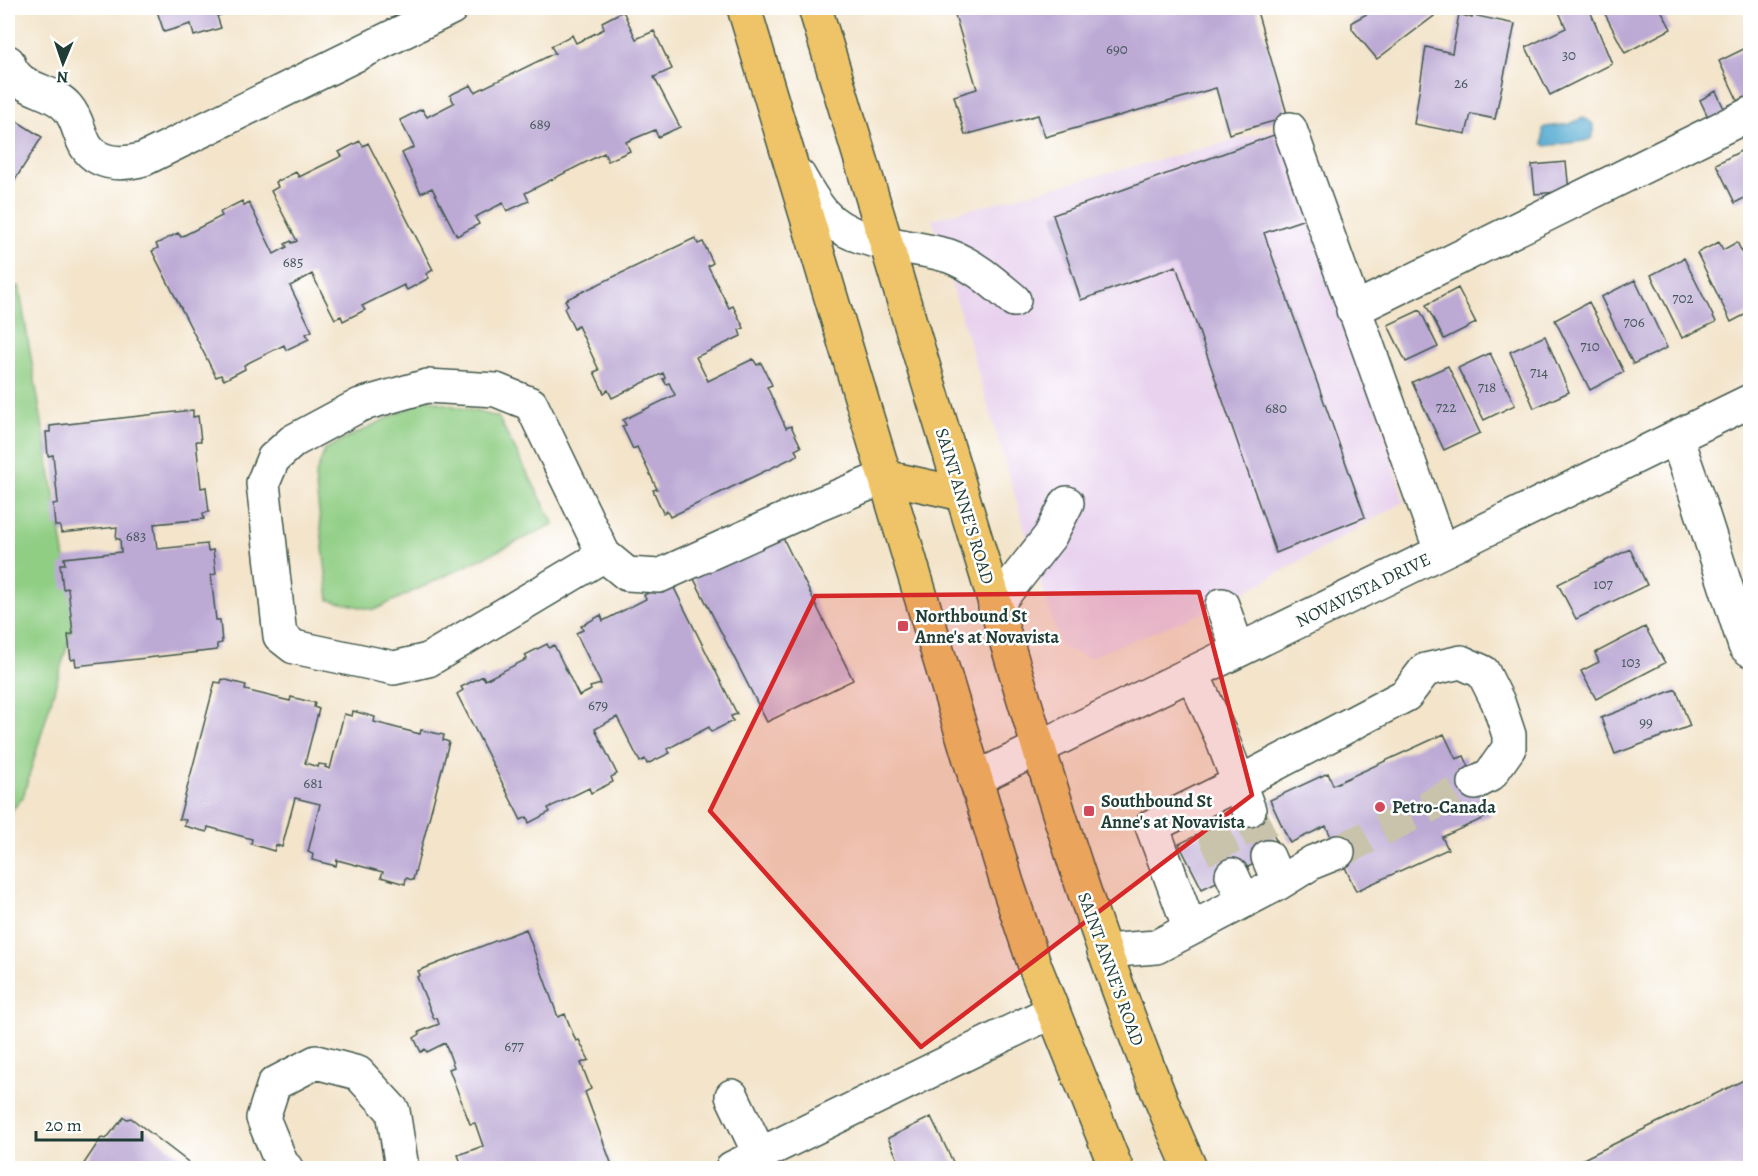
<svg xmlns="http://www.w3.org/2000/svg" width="1758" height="1176" viewBox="0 0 1758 1176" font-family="Alegreya,serif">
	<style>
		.built { fill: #e8d2ee }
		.green { fill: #90ce84; stroke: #58865c; stroke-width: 1.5 }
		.water { fill: #55aad1; stroke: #3a7482; stroke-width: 1.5 }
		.building { fill: #bca9d4 }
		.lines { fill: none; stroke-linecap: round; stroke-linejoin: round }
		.minor-tunnel { stroke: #c9c3ac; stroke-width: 33; stroke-dasharray: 33 16; stroke-linecap: butt }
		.minor-casing { stroke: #3f564a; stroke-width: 36 }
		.major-casing { stroke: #3f564a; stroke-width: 36 }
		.minor { stroke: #fff; stroke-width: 33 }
		.major { stroke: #efc469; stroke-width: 33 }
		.marked { fill: #d62828; fill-opacity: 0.2; stroke: #d62828; stroke-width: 4.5; stroke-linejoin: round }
		.poi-dot { fill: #d1495b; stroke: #fff; stroke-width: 2 }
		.labels { text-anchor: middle; stroke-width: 5; stroke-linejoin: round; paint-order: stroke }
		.number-label { font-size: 15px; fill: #46585c }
		.street-label { font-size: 18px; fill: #1f3d34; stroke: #fff }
		.poi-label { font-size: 18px; font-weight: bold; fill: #1f3d34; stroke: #fff; text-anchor: start }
	</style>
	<rect width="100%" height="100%" fill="#fff"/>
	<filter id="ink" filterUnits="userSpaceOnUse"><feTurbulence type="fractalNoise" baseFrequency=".0167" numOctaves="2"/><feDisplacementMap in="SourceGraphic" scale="12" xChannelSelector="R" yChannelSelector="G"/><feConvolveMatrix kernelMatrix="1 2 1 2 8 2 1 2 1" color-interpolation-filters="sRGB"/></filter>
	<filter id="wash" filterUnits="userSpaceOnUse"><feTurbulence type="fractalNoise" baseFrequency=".008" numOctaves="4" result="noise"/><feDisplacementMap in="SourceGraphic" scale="24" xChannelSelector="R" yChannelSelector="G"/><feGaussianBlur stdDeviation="1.35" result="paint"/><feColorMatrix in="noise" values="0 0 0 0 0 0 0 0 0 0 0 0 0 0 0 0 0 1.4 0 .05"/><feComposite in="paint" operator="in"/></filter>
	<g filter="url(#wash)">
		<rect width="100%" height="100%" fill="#f3e4ca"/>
		<path class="built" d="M1297,124l107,378 -182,103 -135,53 -27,-12 -128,-427z"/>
		<path class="green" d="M19,286l56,333 -52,178 -15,18v-524z
			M426,399l72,18 56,107 -180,86 -45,-10 -14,-123 10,-28z"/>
		<path class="water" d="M1582,118c12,3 15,10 9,21l-6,2 -39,5 -3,-2v-15l2,-2 25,-3z"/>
		<g id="blocks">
			<path class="building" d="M156,8h86l-25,8 4,12 -27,8 -3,-12 -27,8z
				M953,8h55l1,2 10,-2h237l32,109 -59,17 -13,-46 -171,49 -7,-22 -73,20 -11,-39 23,-7z
				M1370,8h58l6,8 -57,43 -25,-30v-7l20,-11z
				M1568,8h21l23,56 -62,31 -24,-48 40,-19 -7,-16z
				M1602,8h58l11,21 -46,24z
				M623,11l13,28 18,-8 18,38 -18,8 26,50 -22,10 -3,-7 -29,12 4,9 -22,10 -4,-8 -79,40 4,8 -22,10 -4,-8 -28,14 4,7 -22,12 -25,-48 -11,5 -19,-40 12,-6 -14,-27 22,-11 5,8 27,-14 -4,-8 21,-10 4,7 80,-39 -4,-7 21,-11 4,8 28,-14 -2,-7z
				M1459,14l13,4 1,-3 42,9 -20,95 -24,-5 -5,20 -52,-10 12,-77 26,6z
				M1750,46v49l-12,6 -19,-40z
				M1716,91l10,22 -16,8 -10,-21z
				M10,117l32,20 -34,54v-70z
				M1274,135l31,84 -41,14 101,284 -89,36 -100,-287 -95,34 -28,-85z
				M360,141l3,5 5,-3 65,127 -7,4 3,4 -22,12 -3,-5 -42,21 3,4 -22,11 -2,-5 -6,3 -23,-45 -22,12 22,45 -6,3 3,5 -23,11 -2,-5 -40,20 1,4 -21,11 -3,-5 -5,2 -64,-126 6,-3 -2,-4 22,-11 3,4 41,-21 -2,-4 22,-11 2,4 5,-2 25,51 13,-7 -2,-3 6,-3 1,2 5,-2 -26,-50 7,-4 -2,-5 20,-10 3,5 43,-21 -3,-4z
				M1750,146v49l-15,8 -19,-39z
				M1566,162l3,29 -34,3 -3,-29z
				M695,238l3,6 5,-2 10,21 -5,3 21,42 4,-2 11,22 -5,2 2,6 -45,21 12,24 45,-22 4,6 4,-2 11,22 -5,2 19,41 5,-2 10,21 -6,3 3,5 -128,62 -3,-6 -4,2 -10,-23 4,-1 -20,-42 -4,2 -11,-23 4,-1 -3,-5 52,-25 -6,-12 -3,1 -3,-5 2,-1 -2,-5 -51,25 -4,-8 -4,3 -10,-21 5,-2 -21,-44 -4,3 -10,-21 4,-3 -3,-5z
				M1719,242l4,8 14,-8 13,27v43l-19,10 -34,-69z
				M1684,258l32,64 -34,16 -31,-63z
				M1635,280l32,68 -34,16 -32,-67z
				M1458,288l18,35 -32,16 -18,-34z
				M1589,302l35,70 -34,18 -35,-70z
				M1420,310l18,37 -32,15 -18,-37z
				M1545,336l24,56 -35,16 -24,-56z
				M1490,353l25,52 -31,15 -26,-52z
				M1448,366l32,67 -36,17 -32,-68z
				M193,410v7l5,-1 3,25h-5l5,47 5,-1 3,25 -6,1 1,6 -50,5 3,25 50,-5 1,7 5,-1 3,24 -5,1 5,45h4l2,23 -5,1v6l-141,16 -1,-7 -4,1 -3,-25 5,-1 -5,-46 -5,1 -3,-25h5l-1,-6 57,-6 -1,-13h-4l1,-12 -56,6 -1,-7h-5l-2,-22 5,-1 -5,-48 -5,1 -2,-24h4v-6z
				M780,532l73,148 -86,42 -77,-151z
				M1630,549l17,36 -71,34 -18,-35z
				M665,584l8,2 64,128 -6,2 2,5 -22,11 -2,-5 -42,22 3,4 -23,11 -2,-5 -5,3 -23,-45 -22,12 22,45 -6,3 2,5 -22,11 -2,-5 -41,20 2,4 -21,11 -2,-6 -6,3 -64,-126 6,-4 -2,-3 22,-11 2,4 42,-21 -2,-4 22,-11 2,4 5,-3 25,51 12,-6 -1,-3 11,-3 -25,-51 7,-3 -2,-4 20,-11 2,6 43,-22 -2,-4z
				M1645,627l20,36 -69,36 -15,-28 18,-9 -4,-9z
				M222,679l24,6 -1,5 45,11 1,-4 24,6 -1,4 5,2 -14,54 13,4 1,-3 7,1 -1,2 5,2 14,-55 8,2 1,-5 22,6 -1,5 46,12 1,-4 23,5 -1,5 6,2 -36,138 -7,-2 -1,6 -24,-7 2,-5 -46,-12 -1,6 -24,-6 1,-6 -5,-2 12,-48 -25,-6 -13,49 -6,-2 -2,6 -23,-7 1,-5 -44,-12 -1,5 -23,-6 2,-6 -7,-1 36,-137 6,1z
				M1676,689l14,37 -75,28 -14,-36z
				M1444,734l12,25 8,-3 27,59 -49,22 6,12 -92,42 -30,-65 -36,17 -20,-43 58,-27 5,12z
				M1259,805l22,46 -79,38 -23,-45z
				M526,929l32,88 7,-3 11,27 3,-1 10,20 -8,3 10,26 -6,3 28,76h-122l-2,-2 -7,2h-19l-5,-13 25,-9 -8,-23 -5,1 -21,-55 5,-2 -9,-24 -18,9 -2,-3 -4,3 -7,-14 6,-4 -1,-2 20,-8 -2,-6 -3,1 -17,-42 3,-2 -2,-4z
				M1750,1077v91h-185z
				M124,1117l3,2 4,-1 65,50h-115l20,-30 5,1z
				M931,1117l25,51h-54l-14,-30z"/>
		</g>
	</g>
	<g filter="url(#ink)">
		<use href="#blocks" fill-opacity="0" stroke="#3f564a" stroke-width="1.5"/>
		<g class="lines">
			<path class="minor-tunnel" d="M1249,810l19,47
				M1212,828l20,47
				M1338,852l137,-69"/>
			<g class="minor-casing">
				<path id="minor" d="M8,62c10,31 43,25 60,46 14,16 10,40 31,50 14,7 31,5 45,1l307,-151
					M1290,129l151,422
					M799,176c7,12 15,27 25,38 28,32 87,30 125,42 25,9 45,27 65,44
					M1353,310l397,-196
					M1676,437l22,63 47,146 5,4
					M604,555l-176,105 -34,8 -100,-21 -14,-11 -17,-153 10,-24 20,-18 67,-36 67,-19 69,4 35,14 73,151 23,19 32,2 151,-68 75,-31
					M1222,605l16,45
					M995,606l55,-70 17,-33
					M1192,673l29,63 28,74
					M975,779l775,-378
					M1232,875l12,26
					M1279,883l34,-21 25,-10
					M1190,929l-38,-103 87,-43 167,-88 19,-25 36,-8 22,10 15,30 11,33v13l-19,27 -15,8
					M1104,951l52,-4 123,-64 -11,-26
					M732,1096l28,59
					M286,1168l-3,-1 -20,-49 11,-34 42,-22 42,11 35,38 9,57
					M732,1168l321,-157"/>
			</g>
			<g class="major-casing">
				<path id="major" d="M744,8l263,875 29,86 80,199
					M815,8c58,191 116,383 174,575 59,198 117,396 201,585
					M885,477l77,17"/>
			</g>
			<use href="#minor" class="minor"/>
			<use href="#major" class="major"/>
		</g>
	</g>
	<path class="marked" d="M1199,592l53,203 -331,252 -211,-236 105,-215z"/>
	<g class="poi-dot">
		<rect x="897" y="620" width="12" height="12" rx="3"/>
		<circle cx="1380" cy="807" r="6"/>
		<rect x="1083" y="805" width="12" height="12" rx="3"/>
	</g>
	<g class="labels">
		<g class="number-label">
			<text x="1117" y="54">690</text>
			<text x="1569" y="60">30</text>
			<text x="1461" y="88">26</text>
			<text x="540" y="129">689</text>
			<text x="293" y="267">685</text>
			<text x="1683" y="303">702</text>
			<text x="1634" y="327">706</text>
			<text x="1590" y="351">710</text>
			<text x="1539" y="377">714</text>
			<text x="1487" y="392">718</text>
			<text x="1446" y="412">722</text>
			<text x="1276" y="413">680</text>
			<text x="136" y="541">683</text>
			<text x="1603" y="589">107</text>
			<text x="1631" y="667">103</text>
			<text x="598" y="710">679</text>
			<text x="1646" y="727">99</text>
			<text x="313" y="788">681</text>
			<text x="514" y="1051">677</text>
		</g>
		<g class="street-label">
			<text transform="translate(965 506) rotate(73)" y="6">SAINT ANNE'S ROAD</text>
			<text transform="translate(1363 590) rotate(-26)" y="6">NOVAVISTA DRIVE</text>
			<text transform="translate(1111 969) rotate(70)" y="6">SAINT ANNE'S ROAD</text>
		</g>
		<g class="poi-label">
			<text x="915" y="622">Northbound St<tspan x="915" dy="21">Anne's at Novavista</tspan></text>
			<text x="1101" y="807">Southbound St<tspan x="1101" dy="21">Anne's at Novavista</tspan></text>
			<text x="1392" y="813">Petro-Canada</text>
		</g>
	</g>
	<rect width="1758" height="1176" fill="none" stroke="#fff" stroke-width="30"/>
	<g transform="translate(63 63) rotate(182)" stroke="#ffffff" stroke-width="4.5" paint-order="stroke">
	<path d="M0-4.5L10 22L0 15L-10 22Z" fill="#1f3d34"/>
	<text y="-9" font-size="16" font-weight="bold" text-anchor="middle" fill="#1f3d34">N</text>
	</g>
	<path d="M36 1131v9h106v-9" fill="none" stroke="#1f3d34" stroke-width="3"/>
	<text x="45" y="1131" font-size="18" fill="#1f3d34" stroke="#ffffff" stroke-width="4.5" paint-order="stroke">20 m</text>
</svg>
